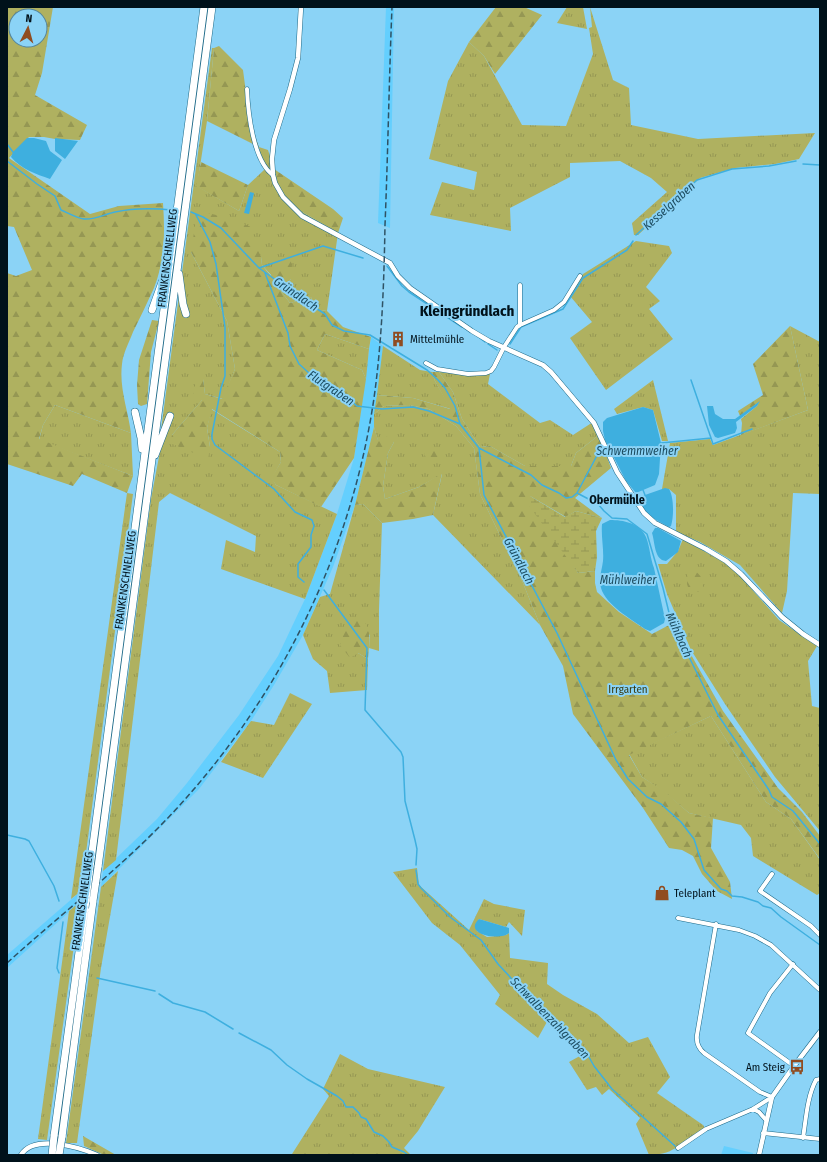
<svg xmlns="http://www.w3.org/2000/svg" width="827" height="1162" viewBox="0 0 827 1162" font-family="'Fira Sans Condensed',sans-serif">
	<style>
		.built { fill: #64cffe }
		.grass { fill: url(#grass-tufts) }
		.forest { fill: url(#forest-firs); fill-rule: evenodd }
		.wetland { fill: url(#wetland-marsh) }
		.water { fill: #3eafdf }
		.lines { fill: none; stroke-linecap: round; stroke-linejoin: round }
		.stream { stroke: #3eafdf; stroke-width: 1.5 }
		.minor-casing { stroke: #1c6988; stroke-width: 5 }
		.tertiary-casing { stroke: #1c6988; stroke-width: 5.5 }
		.motorway-casing { stroke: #1c6988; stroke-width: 8 }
		.minor { stroke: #fff; stroke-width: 4 }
		.tertiary { stroke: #fff; stroke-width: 4.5 }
		.motorway { stroke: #fff; stroke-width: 7 }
		.rail { stroke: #2f5264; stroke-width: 1.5; stroke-dasharray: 6 3; stroke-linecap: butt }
		.motorway-bridge-casing { stroke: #1c6988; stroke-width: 8; stroke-linecap: butt }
		.motorway-bridge { stroke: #fff; stroke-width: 7 }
		.labels { text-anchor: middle; stroke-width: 4; stroke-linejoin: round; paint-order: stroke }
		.street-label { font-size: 11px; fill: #00111a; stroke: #8bd3f6 }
		.poi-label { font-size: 11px; fill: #00111a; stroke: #8bd3f6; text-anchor: start }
		.park-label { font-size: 11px; fill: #38390f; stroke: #8bd3f6 }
		.water-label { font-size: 12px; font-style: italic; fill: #1c4b5f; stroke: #8bd3f6 }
		.neighbourhood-label { font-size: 12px; font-weight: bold; fill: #00111a; stroke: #8bd3f6 }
		.district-label { font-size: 15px; font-weight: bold; fill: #00111a; stroke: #8bd3f6 }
	</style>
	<defs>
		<pattern id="grass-tufts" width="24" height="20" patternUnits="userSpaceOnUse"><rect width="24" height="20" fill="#afb160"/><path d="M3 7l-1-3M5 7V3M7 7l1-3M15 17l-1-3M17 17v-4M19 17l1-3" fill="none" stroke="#959753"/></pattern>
		<pattern id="forest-firs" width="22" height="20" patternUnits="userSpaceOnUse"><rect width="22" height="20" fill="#afb160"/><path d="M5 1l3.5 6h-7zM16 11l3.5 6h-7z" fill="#959753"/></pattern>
		<pattern id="wetland-marsh" width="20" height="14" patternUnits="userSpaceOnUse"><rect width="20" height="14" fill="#afb160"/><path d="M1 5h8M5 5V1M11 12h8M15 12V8" fill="none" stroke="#959753"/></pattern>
	</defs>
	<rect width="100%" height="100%" fill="#8bd3f6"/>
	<path class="built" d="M386,7h8l-4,221 -12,-5z
		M371,337l12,9 -9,81 -19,78 -22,62 -30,68 -29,50 -23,36 -52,68 -98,98 2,-16 54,-52 30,-36 52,-68 39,-59 27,-57 32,-85 17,-56z
		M81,891l-1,11 -73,66v-13z
		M724,1146l29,7v2h-32z"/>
	<path class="grass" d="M567,7h16l4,22 -30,-6z
		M590,7l23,73 16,8 2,37 67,14 117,-6 -16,26 -24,5 -40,4 -35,10 -62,57h-4l-2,-12 35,-31 -16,-14 -31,-17 -50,2v14l-60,31 1,23 -81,-16 12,-33 32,8 3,-18 -48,-13 19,-78 21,-39 15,14 38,69 44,1 27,-72 -4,-26 3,-1z
		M212,48h2l-7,73 -10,65 42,25 9,-26 16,-15 -5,-23 9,3 6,19 20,38 44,26 -11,78 -12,-2 -4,-12 -21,6 -10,-13 11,-11 -19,-3 -10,-11 -1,-8 -70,-5 36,69 8,48 -12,30 -18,-5 -2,-15v20l-31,36 38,12 -3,-19 4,-19 69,43 1,10 -9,16 4,7 61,29 -32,85 -84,-30 5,-29 29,12 1,-16 -86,-43 -11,9 -43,358 -13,11 48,-372 10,-53v-16z
		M636,241l33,5 3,7 -26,34 14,14 -11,8 24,30 -67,51 -36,-52 22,-16 -22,-26 13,-22z
		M790,326l30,16v152l-27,-1 -6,98 -5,22 -42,-48 -40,-23 -24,-10v-37l-7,-6h-7l8,-46 40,-4 3,6 95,-35z
		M325,334l44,15 -3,30 -4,-9 -45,-20z
		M383,346l37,24 12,2 3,9 16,28 -38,-11 -36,-3z
		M439,372l30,3 21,-1 -2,10 52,39 10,-3 23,15 20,-13 6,13 -23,18 -5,13h-46l-35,-20 -10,1 -18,-28 -9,-27z
		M653,380l15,61h-6l-9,-31 -10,-3 -26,7 -3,-5z
		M55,405l76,28 2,43 -94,-36 4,-15z
		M409,405l20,4 27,17 18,22 6,46 43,89 17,42 -107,-110 9,-41 -23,13 -34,12 -2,-13 5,-33 6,-11 -16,-1 -4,-14v-13l10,-8z
		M127,493l6,1 -52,397 -10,8z
		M363,504l19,19 -3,87v41l-10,-3 1,-14 -12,19 10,6 -1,31 -37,3 -3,-22 -14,-12 -10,-24 17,-38 10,-3 25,-89z
		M683,539l49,28 47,53 38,26 -9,15 4,45 8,2v123l-45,-54 -50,-73 -34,-54 -24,-56 -9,-30h9l11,-13z
		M290,693l22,11 -49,74 -42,-16 30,-41 23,4z
		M711,716l55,86 25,17 25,35 4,6v33l-3,2 -64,-39 -2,-18 -10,-13 -52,-12 -25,-21 -22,-15 -13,-23z
		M417,868l2,17 50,45 15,-31 10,5 31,6 -3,26 -13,-14 -3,5 -27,-8 -3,5 1,7 10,6 19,-2 3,-2 1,25 38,5 -1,21 16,11 34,19 32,29 19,-6 22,40 -13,16 46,32 2,3c-23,12 -28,27 -56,27l-13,-31 4,-6 -31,-29 -7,6 -6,-8 -9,3 -18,-28 18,-10 -39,-32 -10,18 -43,-34 5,-9 -40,-50 -28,-22 -39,-51z
		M118,871l-17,97 -24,175h-11l35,-256z
		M80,902l-33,238 -9,-1 31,-228z
		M340,1054l28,15 77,18 -27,44 -14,17 7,7 -119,-1 37,-58 -6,-7z"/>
	<path class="forest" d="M7,7h46l-11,66 -7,22 52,30 -7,15 -25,-1 -11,-2h-15l-20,21 81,56 29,-8 44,-3c2,29 2,57 -9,85 -7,15 -14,30 -21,44 -4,11 -10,21 -11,32 -3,24 6,46 9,69l-76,-28 -12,20 -4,14 94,37 -6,17 -45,-19 -9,12 -66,-22v-191l9,3 16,-6 -18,-43 -7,-1zM16,16h24v24h-24z
		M496,7h28l18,8 -47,59 -11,-18 -15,-14z
		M219,46l24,24 7,53 9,24 -52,-26 7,-73z
		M201,162l47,23 -9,26 -43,-25z
		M274,169l59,40 10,9 -5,15 -44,-26 -13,-16z
		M200,211l32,8 19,8 10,30 1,8 9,11 6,-16 10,-4 5,8 -1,15 -11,11 10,13 21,-6 4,12 12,2 16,16 28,10 -2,12 -44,-15 -8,16 45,20 4,9 -12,79 -33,49 -45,-22 -5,-7 10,-16 -1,-10 -68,-43 -5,19 3,19 -2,12 -38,-16 2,-8 30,-35 -9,-7 4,-15h6l2,16 17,5 13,-30 -8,-48 -36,-69 5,-32z
		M152,320l7,1 -8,31 -4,52 -6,2 -3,-2 -1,-19 2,-25z
		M790,326l18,84 -67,25 1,-12 -1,-4 16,-13 2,-4 -19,14 -2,-5 25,-16 -10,-31z
		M432,372h7l14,20 9,27 18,28 10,-1 35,20h46l5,-13 23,-18 12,33 -36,30 27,20 -26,-7 -10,6 -36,-21 48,77 17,-2v12l2,9 22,20 33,22 21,-11 50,88 55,77 24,24 18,24v23l-29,-40 -25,-17 -55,-86 -82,39 13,22 22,14 25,22 24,5 -2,30 19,34 2,17 -15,-8 -15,-17 -9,-18 -11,-6 -13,-2 -26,-40 -70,-94 -10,-48 -23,-41 -17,-42 -43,-89 -6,-46 -18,-22 -27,-17 -20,-4 -25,1 -10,8 3,-19 36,3 37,11 -15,-28z
		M374,427l4,13 8,-4 8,6 -6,11 -5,33 2,13 34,-12 23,-14 -9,42 -20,4 -31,4 -19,-19 -8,1z
		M428,447h10l7,7 -3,10 -13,-2 -5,-8z
		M692,569c9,5 13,12 10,23h-7l-6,-2 -2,-6 1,-12z
		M361,617c12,15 8,23 7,42l-10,-6 -8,5 -10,-13 7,-21z
		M83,1136l33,19h-12l-20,-9z"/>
	<path class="wetland" d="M530,496l35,21 11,-6 26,7 -6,13 1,26 -2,14 -17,2 -54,-74z"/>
	<path class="water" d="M27,138h7l12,3 4,10 12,9 -12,19c-14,-5 -29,-10 -39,-22l2,-5z
		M55,138l23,3 -13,18 -10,-8z
		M250,192l4,1 -5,21 -5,-1z
		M760,401l-3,5 -21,16 1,6 -2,5 -17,5 -3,-1 -6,-12 -2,-19h6l2,8 8,5h12z
		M643,407l10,3 8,33 -2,31 -4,11 -19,8 -10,-12 -21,-41 -2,-9v-9l4,-4z
		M665,488l4,1c5,8 5,27 2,37l-2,1 -20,-11 -12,-16 8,-5z
		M610,520c13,0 30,3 36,17 4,10 4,21 8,31l11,51 -1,4 -14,8 -5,-2c-14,-10 -39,-24 -44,-41 -3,-9 1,-18 2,-27 1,-12 -2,-24 -1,-37z
		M655,528h3l23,13 -3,11 -12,9c-12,-1 -11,-19 -14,-28z
		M479,919l27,8 3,1v5c-8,8 -47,2 -30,-14z"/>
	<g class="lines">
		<path class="stream" d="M7,144l6,8
			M7,161l30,23 18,12 6,14c7,3 16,8 23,9 11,1 21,-5 31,-7 18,-4 38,-4 57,-2
			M803,164l17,1
			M191,212l12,5 18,11 38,40 49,35 17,11 7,11 12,6 26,4 57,35 11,10 7,8 10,18 5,18 19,24 5,47 73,138 59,127 12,19 19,18 14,7 20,18 13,17 10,31 17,19 6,2 5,5 10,1 16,5 5,4 8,2 10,9 39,28
			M196,215l14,27 6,22 9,63v49l-4,12 -9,46v5l3,6 59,44 21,23 17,8 2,6 -3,9v12l-13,17v13l6,5
			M636,235l61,-55 35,-11 37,-3 27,-5
			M387,266l15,20 7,6 53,35
			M259,268l64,-22 40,12
			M265,273l23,60 2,13 9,18 21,19 20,14 11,4 6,5 25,3 31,-2 16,4 31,13
			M477,336l8,6
			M488,344l9,6
			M510,344l11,-17 42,-18 20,-31 44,-28 6,-9
			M691,380l20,58
			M661,443l50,-5 2,6 39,-15
			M479,448l52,27 11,10 17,8 7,5 6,-1 5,-4 21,11 6,7 8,7 15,1 20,15 16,54 8,33 47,94 51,75 3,7 21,14 27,33
			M643,490l2,5
			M577,493l24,-45
			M324,590l43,58 -2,62 36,42 2,5 2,44 10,39 2,9 -1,16
			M7,835l18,4 4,2 25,45 5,15
			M416,870l2,14 3,4 29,29 31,23 17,24 50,54 37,32 9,16 18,23 63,57
			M59,973l-2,-5 6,-46
			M97,978l58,13
			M159,994l14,9 32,9 28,17
			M239,1033l32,17 16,15 20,14 30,17 6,5 3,6h7l6,6 2,4 5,2 8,13 9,4 6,6 3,5 12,5 4,3"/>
		<g class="minor-casing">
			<path id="minor" d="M247,89c1,23 6,72 26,86
				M520,325v-40
				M426,363l11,6 31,5 18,-1 5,-2 3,-4 10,-20 13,-20 3,-2 34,-15 10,-8 16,-26
				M772,874l-12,17 51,35 9,9
				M678,918l61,12 16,6 16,9 49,45
				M716,924l-19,111c-1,8 1,13 7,18l56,39 12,5
				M793,964l-23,29 -22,40 46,33
				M753,1109l6,3 7,8
				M763,1133l57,6
				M803,1138c3,-19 4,-41 13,-58l4,-1
				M678,1148l28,-19 47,-20 19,-12"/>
		</g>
		<g class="tertiary-casing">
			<path id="tertiary" d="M301,7l-3,51 -8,31 -16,51 -2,19 1,16 2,8 8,14 19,19 88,47 8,13 12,12 62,43 17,10 54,24 8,7 43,51 23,49 27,41 11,10 51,26 20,12 15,13 41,43 21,17 17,11
				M21,1155c13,-21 58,-8 76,0
				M759,1155l13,-58 22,-31 26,-34"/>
		</g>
		<g class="motorway-casing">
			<path id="motorway" d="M179,274l4,30 3,10
				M152,310l13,-36
				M135,412l6,26 1,11
				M155,455l15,-39
				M98,867l114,-860
				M89,875l115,-868
				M54,1136l31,-228
				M62,1137l31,-236"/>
		</g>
		<use href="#minor" class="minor"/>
		<use href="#tertiary" class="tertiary"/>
		<use href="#motorway" class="motorway"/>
		<path class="rail" d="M7,963c63,-57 132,-109 187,-174 95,-110 159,-247 180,-391 8,-57 10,-115 11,-173 3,-73 4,-145 7,-218"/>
		<g class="motorway-bridge-casing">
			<path id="motorway-bridge" d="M93,901l5,-34
				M85,908l4,-33
				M52,1155l2,-19
				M59,1155l3,-18"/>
		</g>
		<use href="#motorway-bridge" class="motorway-bridge"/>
	</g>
	<defs>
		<g id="building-bare" transform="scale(1.2)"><path d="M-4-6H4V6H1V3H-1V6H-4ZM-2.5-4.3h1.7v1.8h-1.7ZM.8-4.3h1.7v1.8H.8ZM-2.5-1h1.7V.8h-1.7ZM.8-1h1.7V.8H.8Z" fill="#904c20" stroke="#8bd3f6" stroke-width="2.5" paint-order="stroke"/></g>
		<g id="shop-bare" transform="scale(1.2)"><path d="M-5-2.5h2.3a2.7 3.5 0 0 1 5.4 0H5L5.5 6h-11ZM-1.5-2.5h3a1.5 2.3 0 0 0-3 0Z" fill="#904c20" stroke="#8bd3f6" stroke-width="2.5" paint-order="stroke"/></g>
		<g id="bus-bare" transform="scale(1.2)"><path d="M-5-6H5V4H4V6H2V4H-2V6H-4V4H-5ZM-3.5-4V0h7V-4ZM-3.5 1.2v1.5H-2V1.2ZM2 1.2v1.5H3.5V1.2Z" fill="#904c20" stroke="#8bd3f6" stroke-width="2.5" paint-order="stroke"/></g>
	</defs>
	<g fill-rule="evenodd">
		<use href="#building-bare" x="398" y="339"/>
		<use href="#shop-bare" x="662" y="893"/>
		<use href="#bus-bare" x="797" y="1067"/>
	</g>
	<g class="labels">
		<g class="street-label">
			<text transform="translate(167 258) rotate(-83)" y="4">FRANKENSCHNELLWEG</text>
			<text transform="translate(125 580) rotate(-82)" y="4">FRANKENSCHNELLWEG</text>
			<text transform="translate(82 901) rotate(-82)" y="4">FRANKENSCHNELLWEG</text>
		</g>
		<g class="poi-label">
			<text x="410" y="343">Mittelmühle</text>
			<text x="674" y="897">Teleplant</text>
			<text x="785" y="1071" text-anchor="end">Am Steig</text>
		</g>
		<g class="park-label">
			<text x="628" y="693">Irrgarten</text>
		</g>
		<g class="water-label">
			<text transform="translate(669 206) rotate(-42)" y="4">Kesselgraben</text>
			<text transform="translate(296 294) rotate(34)" y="4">Gründlach</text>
			<text transform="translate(331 388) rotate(34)" y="4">Flutgraben</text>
			<text x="637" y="455">Schwemmweiher</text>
			<text transform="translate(519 561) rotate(62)" y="4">Gründlach</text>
			<text x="628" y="584">Mühlweiher</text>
			<text transform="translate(679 635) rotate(66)" y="4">Mühlbach</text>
			<text transform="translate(550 1018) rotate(46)" y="4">Schwalbenzahlgraben</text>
		</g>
		<g class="neighbourhood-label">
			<text x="617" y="504">Obermühle</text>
		</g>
		<g class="district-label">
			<text x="467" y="316">Kleingründlach</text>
		</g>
	</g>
	<rect width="827" height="1162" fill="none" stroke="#00111a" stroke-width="16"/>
	<g transform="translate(28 28) rotate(6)"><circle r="19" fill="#8bd3f6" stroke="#53859e"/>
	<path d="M0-3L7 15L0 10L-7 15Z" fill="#904c20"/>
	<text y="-6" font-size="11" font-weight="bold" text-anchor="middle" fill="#00111a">N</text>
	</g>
</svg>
